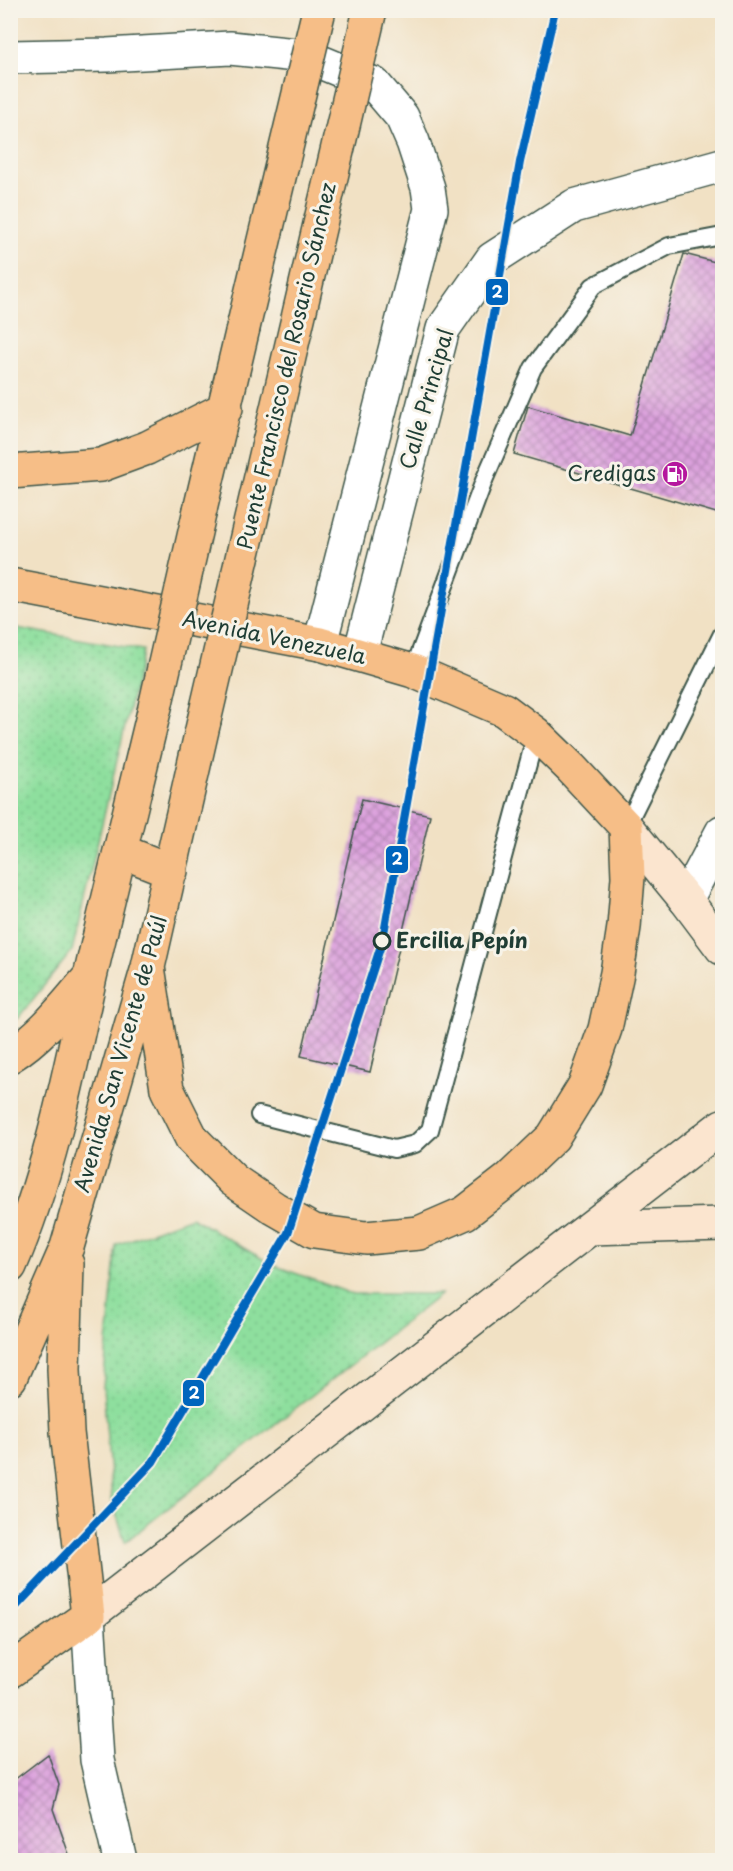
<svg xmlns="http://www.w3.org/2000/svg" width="733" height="1871" viewBox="0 0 733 1871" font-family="'Playpen Sans',sans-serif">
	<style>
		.grass { fill: url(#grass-dots); stroke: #568e69; stroke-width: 1.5 }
		.building { fill: url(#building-cross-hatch) }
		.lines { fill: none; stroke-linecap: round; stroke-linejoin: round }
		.service-casing { stroke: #3e564a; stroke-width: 20 }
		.minor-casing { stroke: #3e564a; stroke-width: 36 }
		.tertiary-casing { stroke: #3e564a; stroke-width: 36 }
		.secondary-casing { stroke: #3e564a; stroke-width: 36 }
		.primary-casing { stroke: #3e564a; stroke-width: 36 }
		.service { stroke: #fff; stroke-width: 16 }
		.minor { stroke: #fff; stroke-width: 33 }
		.tertiary { stroke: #fff; stroke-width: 33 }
		.secondary { stroke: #fbe5cf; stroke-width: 33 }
		.primary { stroke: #f6be87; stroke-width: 33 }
		.primary-bridge-casing { stroke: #3e564a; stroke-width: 36; stroke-linecap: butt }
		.primary-bridge { stroke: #f6be87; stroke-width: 33 }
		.metro-1-casing { stroke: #f7f3e8; stroke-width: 12 }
		.metro-1 { stroke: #0065bd; stroke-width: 8 }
		.stop-dot { fill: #f7f3e8; stroke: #1f3d34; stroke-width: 3 }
		.labels { text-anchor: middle; stroke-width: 6; stroke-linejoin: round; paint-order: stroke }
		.street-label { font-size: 21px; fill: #1f3d34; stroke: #f7f3e8 }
		.poi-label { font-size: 21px; fill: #1f3d34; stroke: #f7f3e8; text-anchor: end }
		.stop-label { font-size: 21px; font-weight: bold; fill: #1f3d34; stroke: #f7f3e8; text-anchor: start }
		.line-badge { stroke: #f7f3e8; stroke-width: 2 }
		.badge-label { font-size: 16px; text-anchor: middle; font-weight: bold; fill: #fff }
	</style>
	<defs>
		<pattern id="grass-dots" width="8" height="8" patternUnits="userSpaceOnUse" patternTransform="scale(1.5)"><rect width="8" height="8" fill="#8edf9e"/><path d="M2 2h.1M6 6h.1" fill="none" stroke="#7ac089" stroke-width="1.8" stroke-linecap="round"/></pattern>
		<pattern id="building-cross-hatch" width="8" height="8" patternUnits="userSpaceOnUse" patternTransform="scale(1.5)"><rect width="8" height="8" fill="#dca1dd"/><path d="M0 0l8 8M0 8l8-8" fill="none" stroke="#b284b4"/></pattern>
	</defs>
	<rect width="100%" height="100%" fill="#f7f3e8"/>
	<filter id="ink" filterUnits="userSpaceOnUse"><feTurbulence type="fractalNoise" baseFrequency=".0167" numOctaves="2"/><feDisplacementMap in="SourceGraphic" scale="12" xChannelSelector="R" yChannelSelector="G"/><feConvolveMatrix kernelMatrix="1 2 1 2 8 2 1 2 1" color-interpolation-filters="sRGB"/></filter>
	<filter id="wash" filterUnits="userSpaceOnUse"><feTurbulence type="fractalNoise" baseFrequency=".008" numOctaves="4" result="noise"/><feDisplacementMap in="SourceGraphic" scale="24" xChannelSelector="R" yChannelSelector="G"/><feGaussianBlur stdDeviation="1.35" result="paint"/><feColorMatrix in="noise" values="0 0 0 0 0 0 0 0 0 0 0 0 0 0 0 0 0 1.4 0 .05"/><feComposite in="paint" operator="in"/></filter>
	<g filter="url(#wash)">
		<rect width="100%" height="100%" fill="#f1e1c4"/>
		<path class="grass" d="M11,627l132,23 -71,301 -54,67 -7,4z
			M191,1217l82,48 79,29h89l-316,248 -13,-42 -9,-113 13,-142z"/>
		<g id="blocks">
			<path class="building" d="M684,254l39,10v251l-209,-61 14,-48 102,30z
				M362,799l68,16 -60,257 -69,-16z
				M48,1754l11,31 -6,24 18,51h-61v-77z"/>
		</g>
	</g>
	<g filter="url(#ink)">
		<use href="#blocks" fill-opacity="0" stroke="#3e564a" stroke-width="1.5"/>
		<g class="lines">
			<g class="service-casing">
				<path id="service" d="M413,671l72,-193 48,-110 60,-82 76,-40 53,-10
					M626,827l96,-193
					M259,1115l135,34 21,-5 15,-14 106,-396"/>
			</g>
			<g class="minor-casing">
				<path id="minor" d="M10,57l97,-2 123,-7 76,8 68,28 28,33 11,25 15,46 3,21 -111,435
					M360,654l83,-325 49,-70 82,-53 148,-41
					M686,900l36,-68"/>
			</g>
			<g class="tertiary-casing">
				<path id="tertiary" d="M88,1616l9,144 23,100"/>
			</g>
			<g class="secondary-casing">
				<path id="secondary" d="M626,827l60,73 36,48
					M590,1228l132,-4
					M88,1616l634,-490"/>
			</g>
			<g class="primary-casing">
				<path id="primary" d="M10,472l91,-7 46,-17 79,-40
					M200,510l43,-182
					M10,585l310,59 93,27 91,39 32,24 35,34 55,59 2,50 -4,50 -7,46 -12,56 -20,56 -32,52 -44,42 -44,34 -46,20 -53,5 -52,-7 -40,-23 -41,-28 -41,-41 -25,-50 -19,-122
					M121,851l50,20
					M10,1056c32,-20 54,-49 78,-77
					M10,1266c40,-93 59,-191 80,-289 21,-91 44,-182 66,-274
					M10,1378l57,-131 81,-280 56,-246
					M10,1671l78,-55 -21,-184 -3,-63 3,-105"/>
			</g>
			<use href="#service" class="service"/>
			<use href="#minor" class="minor"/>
			<use href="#tertiary" class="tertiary"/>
			<use href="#secondary" class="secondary"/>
			<use href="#primary" class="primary"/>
			<g class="primary-bridge-casing">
				<path id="primary-bridge" d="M243,328l76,-318
					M156,703l44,-193
					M204,721l166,-711"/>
			</g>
			<use href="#primary-bridge" class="primary-bridge"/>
			<g class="metro-1-casing">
				<path id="metro-1" d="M10,1613l143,-151 135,-229 95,-294 137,-777 35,-152"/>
			</g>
			<use href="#metro-1" class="metro-1"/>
		</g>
	</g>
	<defs>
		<g id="fuel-disc" transform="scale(1.35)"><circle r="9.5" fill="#b5179e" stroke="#f7f3e8"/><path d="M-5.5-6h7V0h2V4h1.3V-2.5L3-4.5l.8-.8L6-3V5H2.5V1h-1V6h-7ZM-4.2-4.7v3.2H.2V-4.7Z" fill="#fff"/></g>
	</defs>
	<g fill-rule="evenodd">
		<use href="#fuel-disc" x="675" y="474"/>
	</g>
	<circle class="stop-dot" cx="382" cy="941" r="8"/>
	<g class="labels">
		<g class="street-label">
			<text transform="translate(287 366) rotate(-77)" y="7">Puente Francisco del Rosario Sánchez</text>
			<text transform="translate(427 399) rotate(-74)" y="7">Calle Principal</text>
			<text transform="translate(274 638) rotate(12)" y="7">Avenida Venezuela</text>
			<text transform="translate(121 1054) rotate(-74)" y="7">Avenida San Vicente de Paúl</text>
		</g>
		<g class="poi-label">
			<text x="656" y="481">Credigas</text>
		</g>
		<g class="stop-label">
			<text x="396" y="948">Ercilia Pepín</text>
		</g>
	</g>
	<g class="line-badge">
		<rect x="485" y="278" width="24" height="28" rx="6" fill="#0065bd"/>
		<rect x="385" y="845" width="24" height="29" rx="6" fill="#0065bd"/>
		<rect x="182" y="1379" width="23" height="28" rx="6" fill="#0065bd"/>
	</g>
	<g class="badge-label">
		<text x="497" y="298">2</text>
		<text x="397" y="865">2</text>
		<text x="194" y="1399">2</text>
	</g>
	<rect width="733" height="1871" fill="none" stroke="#f7f3e8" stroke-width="36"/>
</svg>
